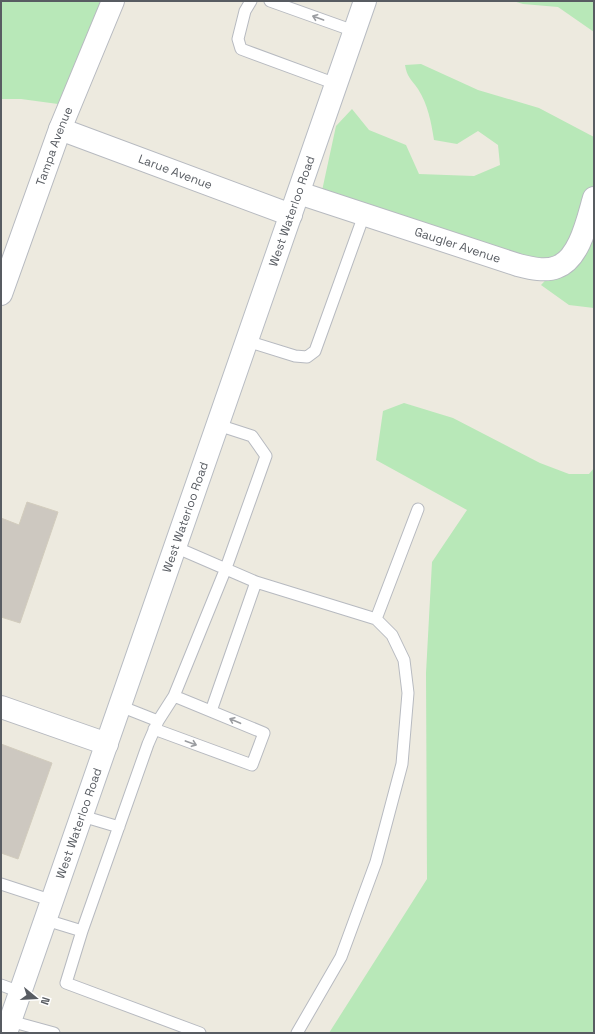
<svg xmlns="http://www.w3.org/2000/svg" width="595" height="1034" viewBox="0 0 595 1034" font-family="'Space Grotesk',sans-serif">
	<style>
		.green { fill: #b8e8b8 }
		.building { fill: #cdc8c0; stroke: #d2ccbd }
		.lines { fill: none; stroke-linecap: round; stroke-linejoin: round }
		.service-casing { stroke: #b7bac0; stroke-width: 13 }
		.minor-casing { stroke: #b7bac0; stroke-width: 24 }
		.secondary-casing { stroke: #b8bcc3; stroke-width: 24 }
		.service { stroke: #fff; stroke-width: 11 }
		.minor { stroke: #fff; stroke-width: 22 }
		.secondary { stroke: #fff; stroke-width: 22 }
		.oneway { stroke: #9b9da1 }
		.labels { text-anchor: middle; stroke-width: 4; stroke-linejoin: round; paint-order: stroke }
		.street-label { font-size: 12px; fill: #585c62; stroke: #fff }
	</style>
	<rect width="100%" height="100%" fill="#edeadf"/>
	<path class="green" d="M1,1h105l-48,103 -37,-5h-20z
		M513,1h81v31l-36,-25 -35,-3z
		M421,64l57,26 61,18 55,29v171l-25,-3 -28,-20 16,-17 -237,-68 16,-74 16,-17 17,21 37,15 13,29 55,2 26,-11 -2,-20 -20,-14 -21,13 -23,-4c-3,-19 -6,-35 -16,-51 -7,-10 -11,-12 -13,-24z
		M404,403l49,15 87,45 29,11h20l5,-6v565h-265l98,-154 -1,-206 6,-111 35,-52 -91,-50 7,-49z"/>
	<path class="building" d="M27,502l31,10 -38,111 -19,-6v-99l18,7z
		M1,744l51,19 -34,96 -17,-6z"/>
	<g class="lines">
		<g class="service-casing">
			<path id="service" d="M251,1l-6,10 -7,28 3,10 95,35
				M270,1l84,30
				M247,341l48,15 12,1 8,-6 49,-136
				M175,547l81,35 -45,129
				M256,582l120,37 42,-110
				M120,706l38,15
				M154,729l98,36 12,-32 -90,-37
				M82,816l37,11
				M1,884l52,17
				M46,920l36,11 66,-187 10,-23 16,-25 52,-128 40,-112 -14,-20 -34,-11
				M82,931l-16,52 134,50
				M1,985l19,7
				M10,1021l44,12
				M297,1033l44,-76 35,-95 26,-98 6,-71 -4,-33 -12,-25 -16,-16"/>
		</g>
		<g class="minor-casing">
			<g id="minor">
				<path id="s1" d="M60,129l231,86"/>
				<path id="s2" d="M299,193l219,72c12,3 27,7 39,2 23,-8 31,-49 37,-69"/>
				<path id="s3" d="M1,294l59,-165 53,-128"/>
				<path d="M1,707l106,37"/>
			</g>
		</g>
		<g class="secondary-casing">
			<g id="secondary">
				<path id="s4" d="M6,1033l359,-1032"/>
			</g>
		</g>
		<use href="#service" class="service"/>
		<use href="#minor" class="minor"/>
		<use href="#secondary" class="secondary"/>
	</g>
	<defs><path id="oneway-shaft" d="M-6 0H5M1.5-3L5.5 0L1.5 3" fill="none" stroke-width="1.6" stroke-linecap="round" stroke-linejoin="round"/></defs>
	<g class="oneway">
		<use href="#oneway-shaft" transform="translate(318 18) rotate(-160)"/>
		<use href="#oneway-shaft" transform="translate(235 721) rotate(-157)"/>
		<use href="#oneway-shaft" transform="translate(191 743) rotate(20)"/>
	</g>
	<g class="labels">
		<g class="street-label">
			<text dy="4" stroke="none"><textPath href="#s3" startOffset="157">Tampa Avenue</textPath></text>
			<text dy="4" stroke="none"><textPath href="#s1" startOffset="123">Larue Avenue</textPath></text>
			<text dy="4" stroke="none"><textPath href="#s4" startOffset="870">West Waterloo Road</textPath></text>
			<text dy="4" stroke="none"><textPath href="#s2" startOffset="167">Gaugler Avenue</textPath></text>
			<text dy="4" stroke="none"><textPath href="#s4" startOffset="546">West Waterloo Road</textPath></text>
			<text dy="4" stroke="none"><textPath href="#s4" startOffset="222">West Waterloo Road</textPath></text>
		</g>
	</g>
	<rect width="595" height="1034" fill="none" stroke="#585c62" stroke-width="4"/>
	<g transform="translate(36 998) rotate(108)" stroke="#ffffff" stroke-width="3" paint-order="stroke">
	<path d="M0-3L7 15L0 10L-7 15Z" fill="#585c62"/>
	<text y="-6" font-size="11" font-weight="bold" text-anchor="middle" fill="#585c62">N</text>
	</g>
</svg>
